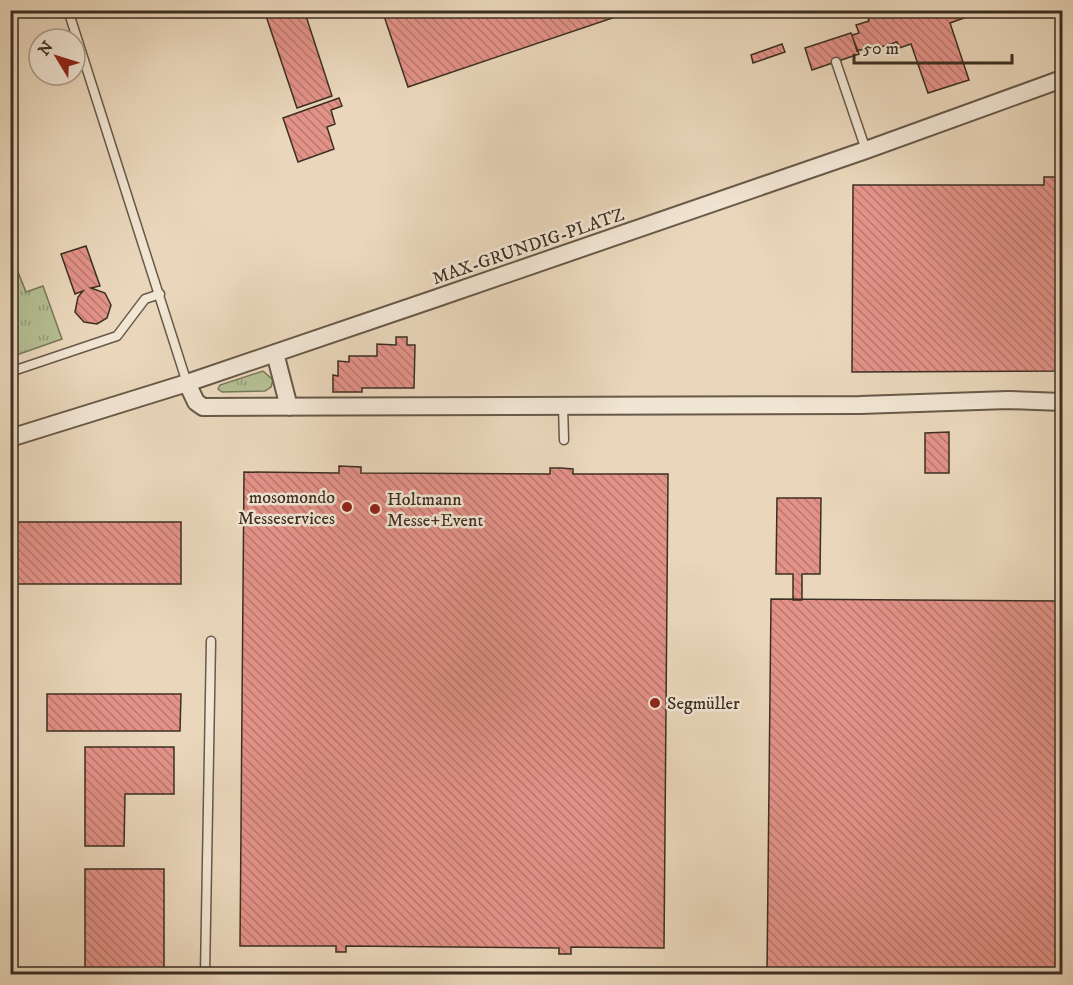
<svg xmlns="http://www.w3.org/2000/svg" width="1073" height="985" viewBox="0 0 1073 985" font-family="'IM FELL DW Pica',serif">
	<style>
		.grass { fill: url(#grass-tufts); stroke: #78775b; stroke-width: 1.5 }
		.building { fill: url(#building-back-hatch); stroke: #3c2f23; stroke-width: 1.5 }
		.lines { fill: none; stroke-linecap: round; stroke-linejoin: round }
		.lane-casing { stroke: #685949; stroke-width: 11 }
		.street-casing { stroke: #685949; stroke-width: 20 }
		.lane { stroke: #f1e5d3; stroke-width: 8 }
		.street { stroke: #f1e5d3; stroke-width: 16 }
		.poi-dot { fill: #8f2418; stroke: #f1e5d3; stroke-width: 2 }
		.labels { text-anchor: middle; stroke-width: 5; stroke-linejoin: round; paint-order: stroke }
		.street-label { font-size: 18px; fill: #3c2f23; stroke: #f1e5d3 }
		.poi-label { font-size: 18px; fill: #3c2f23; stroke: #f1e5d3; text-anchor: start }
	</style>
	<defs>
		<pattern id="grass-tufts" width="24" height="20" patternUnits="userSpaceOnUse" patternTransform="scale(1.5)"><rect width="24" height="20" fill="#b4bf93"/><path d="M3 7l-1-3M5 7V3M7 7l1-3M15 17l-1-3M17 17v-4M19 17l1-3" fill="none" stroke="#949c78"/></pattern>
		<pattern id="building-back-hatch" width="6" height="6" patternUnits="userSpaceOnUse" patternTransform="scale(1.5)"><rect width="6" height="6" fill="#e39288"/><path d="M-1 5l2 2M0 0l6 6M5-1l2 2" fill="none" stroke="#b9786f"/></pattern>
	</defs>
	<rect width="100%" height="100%" fill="#ead7bb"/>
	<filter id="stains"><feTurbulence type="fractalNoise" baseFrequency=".00333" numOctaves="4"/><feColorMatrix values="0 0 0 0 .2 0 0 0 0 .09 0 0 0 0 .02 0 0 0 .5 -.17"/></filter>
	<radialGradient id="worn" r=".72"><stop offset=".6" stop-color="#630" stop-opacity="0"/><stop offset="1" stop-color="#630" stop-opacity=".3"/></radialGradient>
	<path class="grass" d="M16,267l10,25 17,-6 19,53 -51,18v-88z
		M263,371l10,9 -2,7 -6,4 -43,1 -4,-3 2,-4z"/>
	<path class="building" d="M264,10h40l28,86 -35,12z
		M382,10h254l-228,77z
		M866,10h120l-36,13 19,57 -41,13 -17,-49 -12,4 -2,-6 -32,10 -1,-3 -7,2 -5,-16 7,-2 -3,-8 13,-4z
		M851,33l8,21 -47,16 -7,-22z
		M782,44l3,8 -32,11 -2,-8z
		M339,98l3,8 -11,4 4,14 -8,3 7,22 -36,13 -15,-44z
		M1044,177h18v194l-210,1 1,-187h191z
		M86,246l14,40 -9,2 14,5 6,12 -4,13 -10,6 -13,-2 -9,-10 3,-15 5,-6 -8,3 -14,-40z
		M396,337h11v8h8l-1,43h-52v4h-29v-17l5,1v-15l11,1v-6h28v-12l19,1z
		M949,432v41h-24v-40z
		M339,466l22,1v6l189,1v-6h11l12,1v5h95l-4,474 -93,-1v7h-12v-6l-213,-2v6h-10v-6h-96l4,-474 95,1z
		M777,498h44l-1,76h-18v26h-9v-26h-17z
		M10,522h171v62h-171z
		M771,599l291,2v373h-295z
		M47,694h134l-1,37h-133z
		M85,747h89v47h-49l-1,52h-39z
		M85,869h79v105h-79z"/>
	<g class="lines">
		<g class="lane-casing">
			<path id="lane" d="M68,10l119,373
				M836,62l30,88
				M10,372l107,-36 28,-37 15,-5
				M563,406l1,34
				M205,974l6,-333"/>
		</g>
		<g class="street-casing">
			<path id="street" d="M275,353l14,54
				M187,383l9,19 7,5 657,-2 148,-5 54,2
				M10,438l177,-55 247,-84 432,-149 196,-71"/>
		</g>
		<use href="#lane" class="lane"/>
		<use href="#street" class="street"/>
	</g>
	<g class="poi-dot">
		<circle cx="347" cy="507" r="6"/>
		<circle cx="375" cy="509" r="6"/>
		<circle cx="655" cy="703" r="6"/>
	</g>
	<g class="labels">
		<g class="street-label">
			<text transform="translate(528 246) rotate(-19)" y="6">MAX-GRUNDIG-PLATZ</text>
		</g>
		<g class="poi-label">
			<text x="335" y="503" text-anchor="end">mosomondo<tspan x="335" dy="21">Messeservices</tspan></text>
			<text x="387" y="505">Holtmann<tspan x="387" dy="21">Messe+Event</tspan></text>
			<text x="667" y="709">Segmüller</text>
		</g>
	</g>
	<rect width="1073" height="985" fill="none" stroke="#ead7bb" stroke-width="36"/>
	<rect x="12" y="12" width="1049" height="961" fill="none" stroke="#3c2f23" stroke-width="3"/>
	<rect x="18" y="18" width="1037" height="949" fill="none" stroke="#3c2f23" stroke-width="1.5"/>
	<g transform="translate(57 57) rotate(308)"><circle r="28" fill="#f1e5d3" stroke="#a99c8d" stroke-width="1.5"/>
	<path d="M0-4.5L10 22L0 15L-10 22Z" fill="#8f2418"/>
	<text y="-9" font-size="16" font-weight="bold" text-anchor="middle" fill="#3c2f23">N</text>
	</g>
	<path d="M854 54v9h158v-9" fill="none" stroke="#3c2f23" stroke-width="3"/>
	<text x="863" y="54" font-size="18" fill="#3c2f23" stroke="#f1e5d3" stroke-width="4.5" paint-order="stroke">50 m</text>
	<rect width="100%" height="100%" filter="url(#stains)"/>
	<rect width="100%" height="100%" fill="url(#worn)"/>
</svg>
